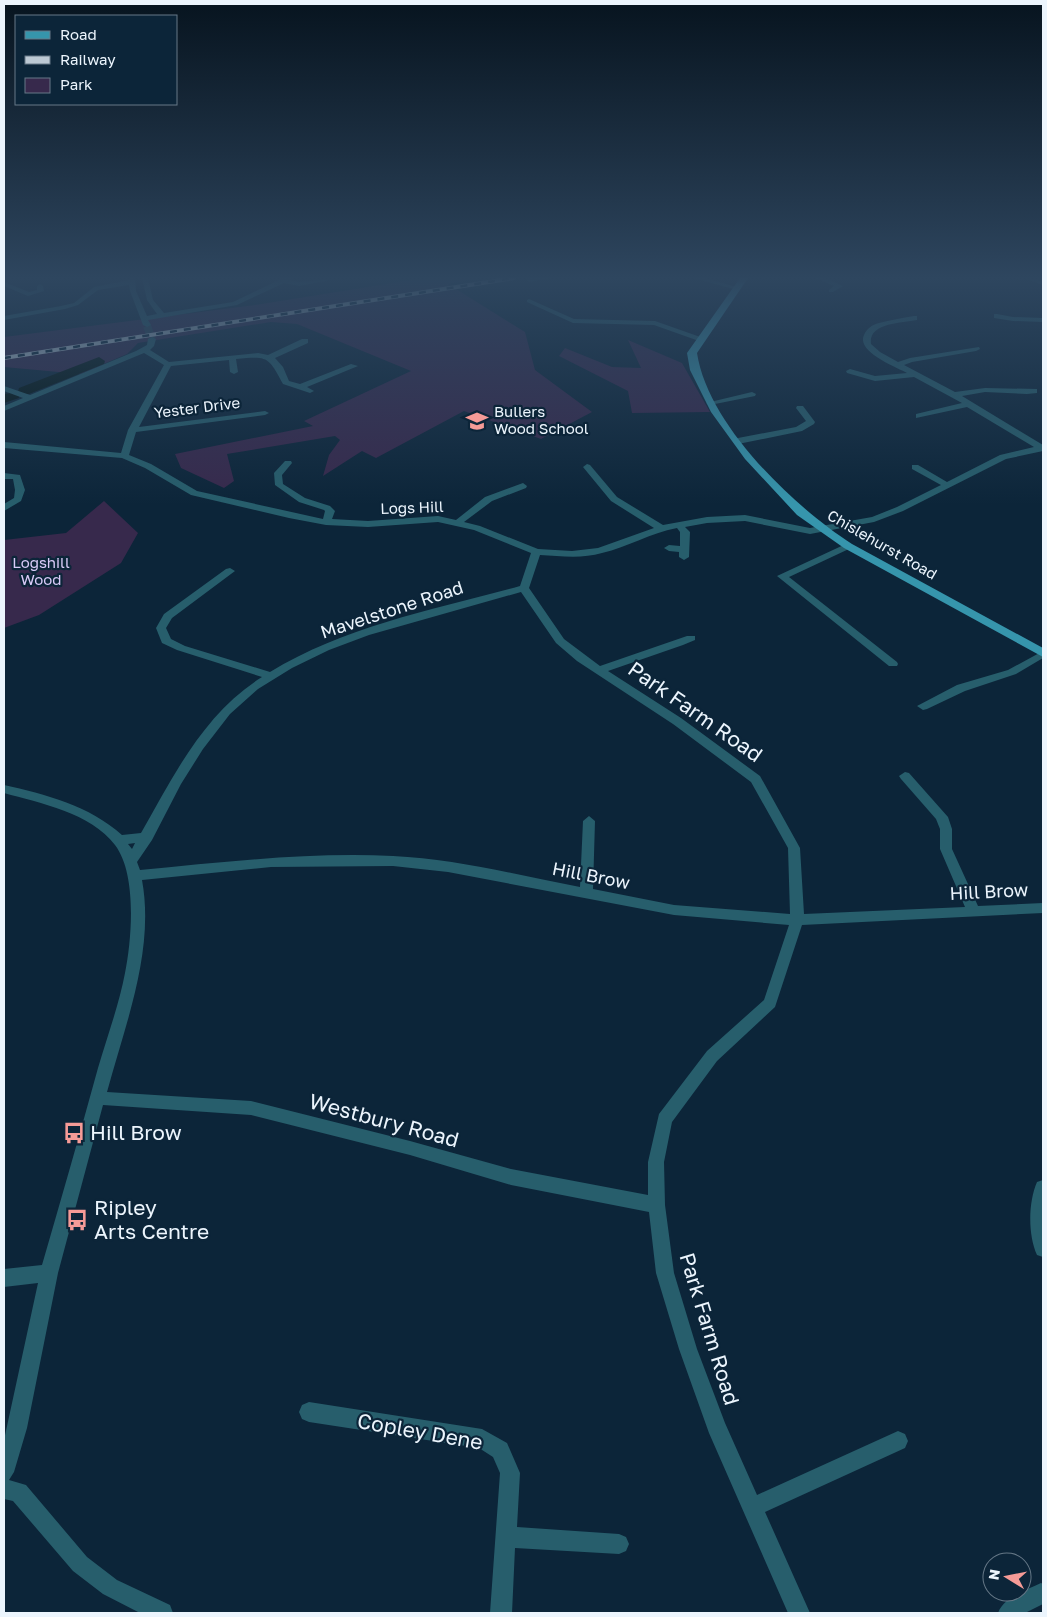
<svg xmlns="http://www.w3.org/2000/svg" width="1047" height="1617" viewBox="0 0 1047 1617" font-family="'Golos Text',sans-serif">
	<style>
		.green { fill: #37294c }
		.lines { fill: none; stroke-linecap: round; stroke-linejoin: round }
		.river { fill: #001312; fill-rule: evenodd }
		.minor-tunnel { stroke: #2e4456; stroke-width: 8; stroke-dasharray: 8 4; stroke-linecap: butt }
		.minor { fill: #275e6c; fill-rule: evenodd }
		.major { fill: #3695ac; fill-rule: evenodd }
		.rail-casing { stroke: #bcc8d3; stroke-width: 4 }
		.rail { stroke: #0c2539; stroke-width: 2.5; stroke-dasharray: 7; stroke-linecap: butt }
		.labels { text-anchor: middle; stroke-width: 4.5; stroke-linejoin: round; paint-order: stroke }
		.far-street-label { font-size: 15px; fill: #ecf5fd; stroke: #0c2539 }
		.far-poi-label { font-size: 15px; fill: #ecf5fd; stroke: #0c2539; text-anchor: start }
		.far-park-label { font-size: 15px; fill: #dacbf8; stroke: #0c2539 }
		.street-label { font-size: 18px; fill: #ecf5fd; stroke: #0c2539 }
		.near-street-label { font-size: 21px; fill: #ecf5fd; stroke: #0c2539 }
		.near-poi-label { font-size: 21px; fill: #ecf5fd; stroke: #0c2539; text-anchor: start }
	</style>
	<rect width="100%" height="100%" fill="#0c2539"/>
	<path class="green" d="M424,278h54l-30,6 77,48 10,38 57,42 -51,27 -77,-28 -88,47 -14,-7 -39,25 6,-21 11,-15 -5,-4 -108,18 7,27 -10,7 -43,-20 -6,-14 138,-28 -9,-5 107,-50 -114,-47 -26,-2 -133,21 -11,11 -47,20 -76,-7v-30l251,-32z
		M628,340l54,23 28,49 -78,1 -4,-22 -69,-35 6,-8 47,19 29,1z
		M104,501l34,32 -17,30 -82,52 -35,13v-88l62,-7z"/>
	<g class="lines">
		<path class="river" d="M99,357l6,4 -1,3 -75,30h-9l-1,4 -15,5v-9l14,-2 1,-4z"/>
		<path class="minor-tunnel" d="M147,326l5,13"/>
		<path class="minor" d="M129,278h6l1,13 11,25 10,-2 -10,-14 -5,-22h6l5,22 11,13 69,-11 50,-24h9l-2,2 9,2 42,-4 -42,8 -15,-3 -47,22 -89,15 3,5 -4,2 -4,-2 -13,-34 -1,-6 -31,5 -20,15 -13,4 -61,11v-4l57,-10 13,-3 20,-16 35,-7z
			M528,278h24l-23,4 -3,-2z
			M693,278h12l35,10 -3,2z
			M815,278h10l18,8 -10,6h-4v-2l5,-4z
			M1025,278l18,3v4l-17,-6z
			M4,282l25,10 8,-2v-4l3,-2 3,2 1,5 -16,5 -24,-10z
			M529,299l45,20 81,2 51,18 -7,2 -45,-16 -81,-2 -46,-21v-2z
			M997,314l16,3 30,1v4l-30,-1 -19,-3v-4z
			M914,316h3v4c-16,3 -49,3 -46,24l9,8 18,10 12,-4 69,-11 1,2 -4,2 -64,11 -8,3 51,27 30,-4 52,1v4l-10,1 -42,-2 -23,4 81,49v6l-37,8 -103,52 -29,11 -64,12 -65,-13 -38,2 -22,4 5,5 -1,25 -5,3 -5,-3v-5l-10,-1 -5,-3 5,-3 11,1v-14l-3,-4c-27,5 -49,19 -75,25 -20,6 -42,3 -62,2l-11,33 35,51 36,27 87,-30h8v4l-12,5 -75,26 73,47 79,58 40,72 4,66 161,-7 -25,-58v-20l-4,-10 -35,-40 -2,-3 6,-4 4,1 39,44 4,12v20l26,57 65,-3v10l-241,12 -27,82 -58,54 -45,61 -8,40 1,43 9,68 23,76 28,74 32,72 141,-64 7,3 3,7 -3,7 -140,64 45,101h-22l-79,-180 -30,-84 -23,-76 -7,-61 -138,-27 -101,-30 -159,-40 -148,-10 -45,168 -31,155 -13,44 -5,8 17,5 61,72 30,23 53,25 3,8h-33l-37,-19 -30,-23 -60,-70 -9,-2v-59l34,-157 -34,4v-18l38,-4c19,-66 38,-131 56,-197 9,-31 21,-63 27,-95 7,-35 12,-99 -10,-128 -24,-32 -75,-42 -111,-52v-8c41,9 86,21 118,50l19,-2c33,-58 63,-120 121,-156l-85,-27 -15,-7 -6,-15 8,-14 62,-45 4,-1 5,3 -63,47 -6,10 5,11 14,7 85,26c75,-46 166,-63 250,-86l11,-33 -57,-23 -36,-8 -70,5 -42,-2 -37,-7 -98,-23 -46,-27 -23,-10 -118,-10v-6l117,11 7,-23 36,-65 -20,-12 -140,58v-5l19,-8 -19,-7v-5l26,9 106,-44 11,-6 1,-6 4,-2 4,2 -2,7 -4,4 19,12 89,-9 10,2 34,-16h6v4l-33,15 8,9 6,14 11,3 51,-20 7,2 -51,21 7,4 -4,2 -27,-9c-15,-28 -15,-28 -47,-25l2,13 -4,2 -4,-2 -1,-12 -58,6 -32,61 126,-16 4,2 -4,2 -129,17 -7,23 22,9 46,27 126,28 2,-8 -1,-1 -25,-8 -24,-17 -1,-12 11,-12h6l1,2 -10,12 1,9 22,14 25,8 5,5 -3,8 36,2 70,-5 18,4 29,-23 38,-14 4,3 -1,2 -34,13 -28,21 16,4 58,23 34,2 26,-3 56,-20 -43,-27 -28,-34 4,-3 3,1 27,32 46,28 44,-8 38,-2 65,13 62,-11 25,-10 44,-22 -29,-16v-4h6l29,17 53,-27 34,-8 -67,-40 -51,11v-4l46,-11 -48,-26 -39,4 -28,-8 -1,-2 4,-2 25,7 32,-3c-11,-6 -51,-21 -43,-38 3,-7 8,-10 15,-12 11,-3 23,-5 35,-7zM521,592l35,51 21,18 96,63 78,58 37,66 2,66 -116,-9 -81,-16 2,-68 -6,-5 -6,5 -3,66c-62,-12 -124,-28 -187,-31 -85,-4 -169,6 -253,14l-3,-8 15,-22 29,-56 22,-35 27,-35 28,-25 34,-21 37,-18 40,-15zM135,843l-3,6 -4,-5zM393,866l55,6 226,43 115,10 -25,75 -57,51 -48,63 -11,48v33l-137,-26 -101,-28 -159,-40 -144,-9c18,-67 48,-141 35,-212l129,-13z
			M752,392l4,2 -1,2 -45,9 -4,-2z
			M797,406h6l12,16 -1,2 -12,7 -64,13 -4,-3 4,-3 58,-11 10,-6 -10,-13z
			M4,473l16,2 5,15 -4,11 -17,10v-7l10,-6 1,-8 -2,-11h-9z
			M848,543l5,3 -2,2 -62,29 108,85 1,2 -1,2h-8l-112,-90z
			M1043,651v7l-27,16 -51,17 -38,18 -4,1 -6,-4 40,-21 51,-15z
			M1043,1180v77l-6,-2c-9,-20 -9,-52 0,-73z
			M309,1402l173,27 25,14 13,30 -3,54 102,7 7,3 3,7 -3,7 -7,3 -104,-6 -3,65h-22l10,-140 -7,-16 -14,-9 -170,-26 -7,-3 -3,-7 3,-7z
			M1041,1583l2,1v20l-18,9h-27c6,-16 28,-23 43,-30z"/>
		<path class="major" d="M740,278h8l-51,75c11,72 96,153 155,191l191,104v9l-199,-109 -47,-33 -52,-56 -34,-47 -21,-42 -3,-17z"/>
		<g class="rail-casing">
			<path id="rail" d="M4,358l510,-80"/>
		</g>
		<use href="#rail" class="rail"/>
	</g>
	<linearGradient id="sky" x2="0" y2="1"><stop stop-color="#07141f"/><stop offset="0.55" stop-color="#2e465f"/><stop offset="1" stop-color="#2e465f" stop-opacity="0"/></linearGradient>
	<rect width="1047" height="505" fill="url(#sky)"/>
	<defs>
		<g id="school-bare" transform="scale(1.725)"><path d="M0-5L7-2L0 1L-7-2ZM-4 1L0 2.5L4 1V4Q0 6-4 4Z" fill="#f59b97" stroke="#0c2539" stroke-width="2.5" paint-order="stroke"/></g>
		<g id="bus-bare" transform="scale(1.725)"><path d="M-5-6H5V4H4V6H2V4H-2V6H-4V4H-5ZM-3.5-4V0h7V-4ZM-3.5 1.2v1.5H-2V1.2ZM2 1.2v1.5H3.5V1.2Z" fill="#f59b97" stroke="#0c2539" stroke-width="2.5" paint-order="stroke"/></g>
	</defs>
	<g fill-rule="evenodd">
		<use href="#school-bare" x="477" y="421"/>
		<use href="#bus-bare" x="74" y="1133"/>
		<use href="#bus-bare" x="77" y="1220"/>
	</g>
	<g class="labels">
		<g class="far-street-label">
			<text transform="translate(197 408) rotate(-7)" y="5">Yester Drive</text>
			<text transform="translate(412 508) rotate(-2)" y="5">Logs Hill</text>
			<text transform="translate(882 545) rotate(30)" y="5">Chislehurst Road</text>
		</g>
		<g class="far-poi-label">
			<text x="494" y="417">Bullers<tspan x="494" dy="17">Wood School</tspan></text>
		</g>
		<g class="far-park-label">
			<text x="41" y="568">Logshill<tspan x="41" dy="17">Wood</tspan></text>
		</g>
		<g class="street-label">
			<text transform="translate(392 610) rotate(-18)" y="6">Mavelstone Road</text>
			<text transform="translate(591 876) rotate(11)" y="6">Hill Brow</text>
			<text transform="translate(989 892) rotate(-3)" y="6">Hill Brow</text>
		</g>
		<g class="near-street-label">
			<text transform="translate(695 712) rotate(35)" y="7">Park Farm Road</text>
			<text transform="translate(384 1121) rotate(15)" y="7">Westbury Road</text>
			<text transform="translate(709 1329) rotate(73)" y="7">Park Farm Road</text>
			<text transform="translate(420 1432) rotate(10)" y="7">Copley Dene</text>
		</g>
		<g class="near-poi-label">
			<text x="90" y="1140">Hill Brow</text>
			<text x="94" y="1215">Ripley<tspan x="94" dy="24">Arts Centre</tspan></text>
		</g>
	</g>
	<rect width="1047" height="1617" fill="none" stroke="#ecf5fd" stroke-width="10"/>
	<rect x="15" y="15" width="162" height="90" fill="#0c2539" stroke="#667887"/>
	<rect x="25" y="31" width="25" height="8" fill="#3695ac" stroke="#667887"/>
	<text x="60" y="40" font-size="15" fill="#ecf5fd">Road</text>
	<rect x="25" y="56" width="25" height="8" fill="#bcc8d3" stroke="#667887"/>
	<text x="60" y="65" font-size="15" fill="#ecf5fd">Railway</text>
	<rect x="25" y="78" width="25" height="15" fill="#37294c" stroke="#667887"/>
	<text x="60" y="90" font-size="15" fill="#ecf5fd">Park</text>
	<g transform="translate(1007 1577) rotate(280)"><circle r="24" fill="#0c2539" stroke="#667887"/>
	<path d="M0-4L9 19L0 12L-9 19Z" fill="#f59b97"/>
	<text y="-8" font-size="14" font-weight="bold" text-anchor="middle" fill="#ecf5fd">N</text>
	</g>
</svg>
